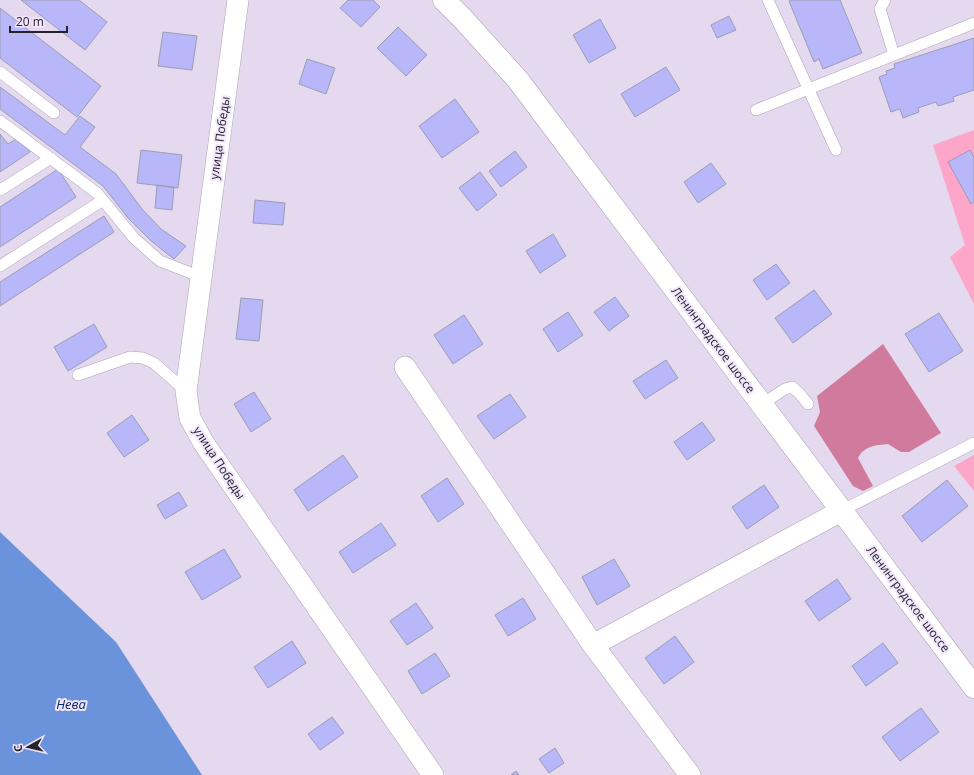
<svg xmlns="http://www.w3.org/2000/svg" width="974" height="775" viewBox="0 0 974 775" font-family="'Open Sans',sans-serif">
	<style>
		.green { fill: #fda6c9 }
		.forest { fill: #d07a9e }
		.water { fill: #6b93db }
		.building { fill: #b8b7f9; stroke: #9c9db3 }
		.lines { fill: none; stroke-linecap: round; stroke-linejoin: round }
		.service-casing { stroke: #aca2b7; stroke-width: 12 }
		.minor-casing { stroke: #aca2b7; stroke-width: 22 }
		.primary-casing { stroke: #aca2b7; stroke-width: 23 }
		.service { stroke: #fff; stroke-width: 11 }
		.minor { stroke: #fff; stroke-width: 21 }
		.primary { stroke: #fff; stroke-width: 22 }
		.labels { text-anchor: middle; stroke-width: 4; stroke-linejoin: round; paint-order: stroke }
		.street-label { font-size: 12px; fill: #26222a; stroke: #f1e6fc }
		.water-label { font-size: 13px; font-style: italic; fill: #082968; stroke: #f1e6fc }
	</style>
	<rect width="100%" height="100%" fill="#e4d9ef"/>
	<path class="green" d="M974,130v174l-24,-47 15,-12 -32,-100z
		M974,455v36l-20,-25z"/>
	<path class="forest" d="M883,344l58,89 -32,19h-8l-13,-8c-12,1 -24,2 -30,14l15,28 -10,5 -10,-5 -39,-60 6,-14 -3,-16z"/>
	<path class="water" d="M0,532l116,110 86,133h-202z"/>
	<path class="building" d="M21,0h58l28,22 -22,28z
		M348,0h25l7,7 -19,20 -21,-19z
		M791,0h49l22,53 -39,16 -4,-10 -5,3 -25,-61z
		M0,8l101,78 -24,31 -77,-59z
		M729,16l7,14 -19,8 -6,-13z
		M600,19l16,29 -27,15 -16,-28z
		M398,27l29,28 -21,21 -29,-28z
		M163,32l34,4 -5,34 -34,-4z
		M974,38v52l-21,7 1,4 -16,5 -2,-4 -18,6 1,4 -16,6 -3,-9 -9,3 -12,-35 8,-3 -1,-3 9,-3 -1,-4z
		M307,59l28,9 -9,26 -27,-10z
		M666,67l14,23 -45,27 -14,-23z
		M0,87l65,48 15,-19 15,11 -15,20 36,27 26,35 19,20 25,17 -12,13 -24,-19 -22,-22 -25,-32 -103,-77z
		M455,99l24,33 -37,26 -23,-32z
		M0,134l8,10 10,-6 12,14 -30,20z
		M141,150l41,5 -4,33 -41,-5z
		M970,150l4,7v45l-3,2 -23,-42z
		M515,151l12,16 -26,20 -12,-16z
		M711,163l15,21 -28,19 -14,-21z
		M58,169l18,28 -76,50v-40z
		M480,172l17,23 -20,16 -18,-23z
		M157,185l17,2 -2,23 -17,-2z
		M255,200l30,3 -2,22 -30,-2z
		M104,216l10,16 -114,74v-24z
		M553,234l13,22 -26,17 -14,-22z
		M776,264l14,19 -23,17 -14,-20z
		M814,290l18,24 -39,29 -18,-25z
		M615,297l14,19 -20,15 -15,-19z
		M241,298l22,2 -4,41 -23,-2z
		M568,312l15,23 -25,17 -15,-23z
		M939,313l24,38 -34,21 -24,-38z
		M464,315l19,29 -30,20 -19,-29z
		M94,324l13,23 -39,24 -14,-24z
		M666,360l12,18 -33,21 -12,-18z
		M254,392l17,27 -20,13 -17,-28z
		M510,394l16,23 -32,22 -17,-23z
		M132,415l17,25 -25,17 -17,-24z
		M702,422l13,18 -28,20 -13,-18z
		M343,455l15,22 -50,34 -14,-21z
		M447,478l17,26 -26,18 -17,-26z
		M947,480l21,26 -46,36 -20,-26z
		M764,485l15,22 -32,22 -15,-22z
		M179,492l8,14 -22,13 -8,-14z
		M381,523l15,22 -43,28 -14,-21z
		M224,549l17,28 -39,23 -17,-28z
		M614,559l16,27 -33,19 -15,-28z
		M837,579l14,20 -32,22 -14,-20z
		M523,598l13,21 -28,17 -13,-21z
		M416,603l17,25 -26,17 -17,-24z
		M675,636l19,26 -30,22 -19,-26z
		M292,641l14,22 -38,25 -14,-21z
		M883,643l15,20 -32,23 -14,-20z
		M435,653l15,23 -28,18 -14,-23z
		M921,708l18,24 -39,29 -18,-24z
		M332,717l12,16 -24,17 -12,-16z
		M555,748l9,15 -15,10 -10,-14z
		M516,771l3,4h-8z"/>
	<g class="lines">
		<g class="service-casing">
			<path id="service" d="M768,0l68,150
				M885,0l-5,9 14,46
				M0,72l54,41
				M756,110l218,-87
				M0,121l97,72 37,45 26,23 41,16
				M0,190l51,-32
				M0,266l103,-66
				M78,375l52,-18 13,1 11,5 32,28
				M762,404l23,-15 7,-2 7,6 9,11
				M841,511l133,-68"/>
		</g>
		<g class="minor-casing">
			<path id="minor" d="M238,0l-52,391 4,27 13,24 230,333
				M405,367l188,278 97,130
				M593,645l248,-134"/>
		</g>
		<g class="primary-casing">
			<path id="primary" d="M444,0l19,19 55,61 456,607"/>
		</g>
		<use href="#service" class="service"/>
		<use href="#minor" class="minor"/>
		<use href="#primary" class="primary"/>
	</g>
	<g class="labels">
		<g class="street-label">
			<text transform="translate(220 138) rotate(-82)" y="4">улица Победы</text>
			<text transform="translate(713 340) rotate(53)" y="4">Ленинградское шоссе</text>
			<text transform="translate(219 463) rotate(57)" y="4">улица Победы</text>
			<text transform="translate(908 599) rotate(53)" y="4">Ленинградское шоссе</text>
		</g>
		<g class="water-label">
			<text x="71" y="709">Нева</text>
		</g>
	</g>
	<g transform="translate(28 747) rotate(262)" stroke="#f1e6fc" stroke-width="3" paint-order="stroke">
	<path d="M0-3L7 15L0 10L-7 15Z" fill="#26222a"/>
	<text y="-6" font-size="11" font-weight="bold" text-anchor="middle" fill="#26222a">С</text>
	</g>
	<path d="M10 26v6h57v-6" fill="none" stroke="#26222a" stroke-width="2"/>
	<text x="16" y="26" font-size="12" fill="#26222a" stroke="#f1e6fc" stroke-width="3" paint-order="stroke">20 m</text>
</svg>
